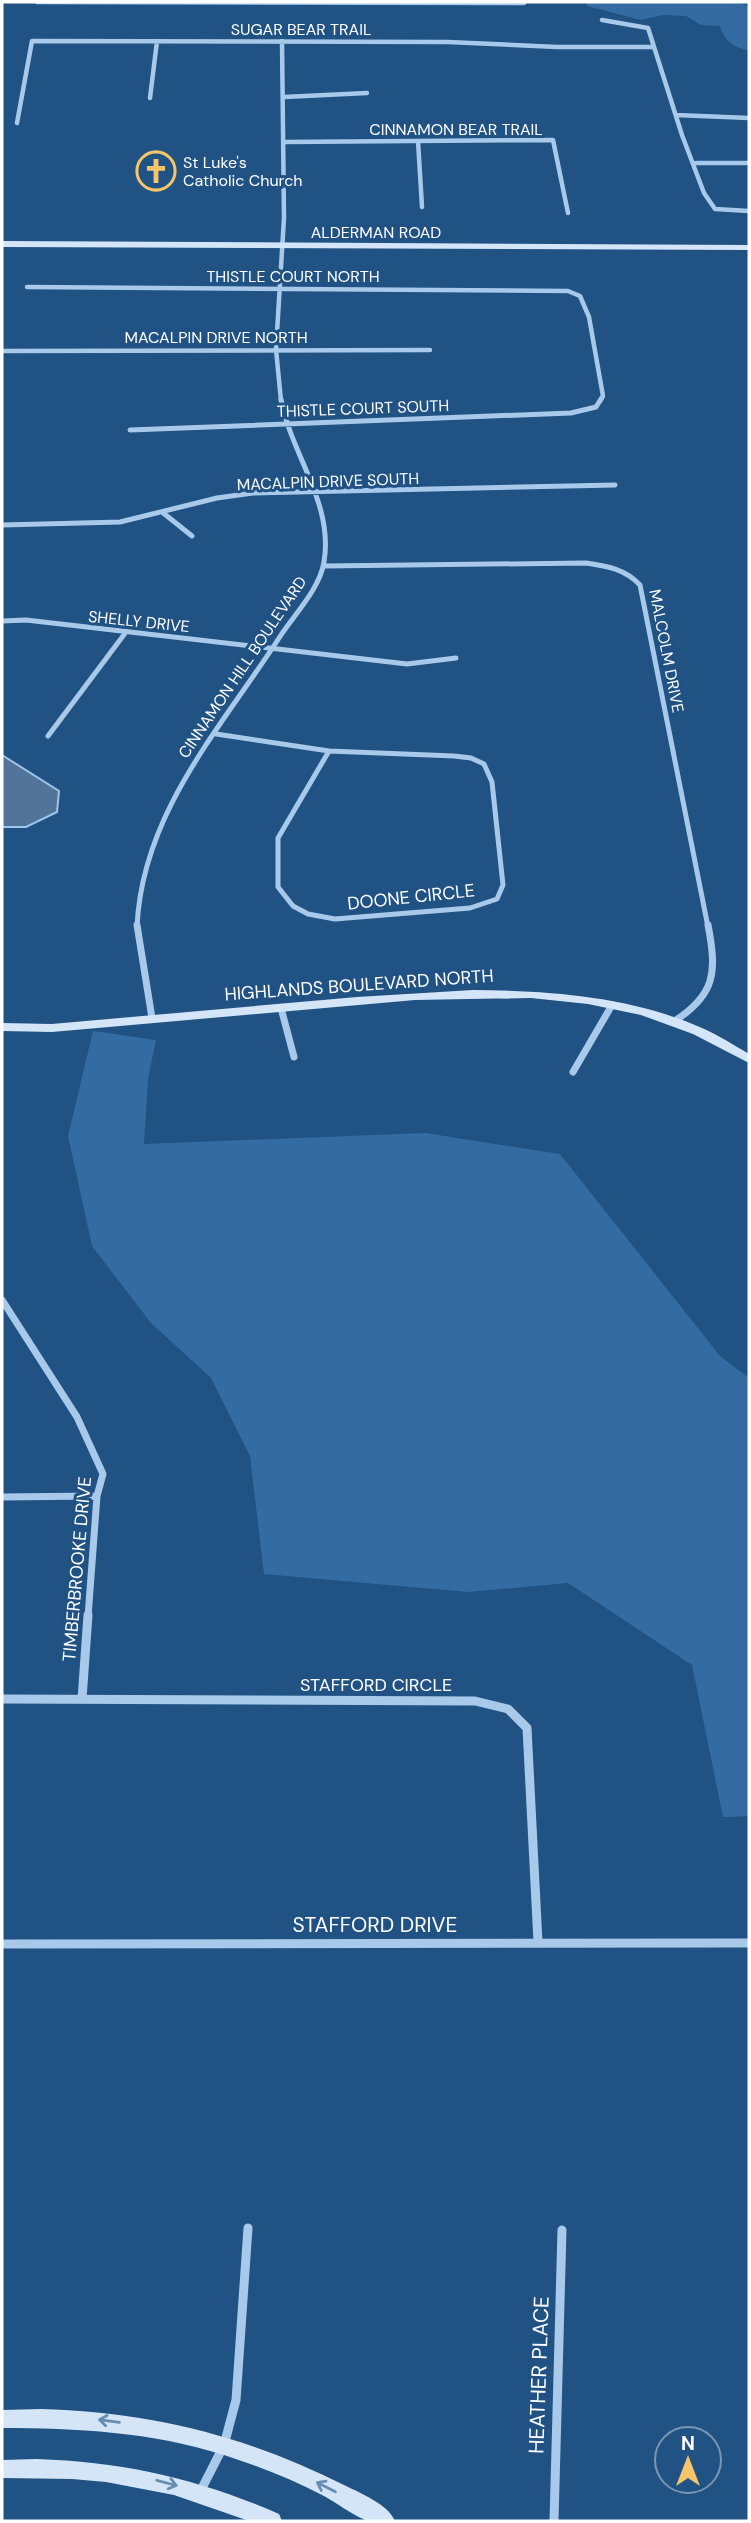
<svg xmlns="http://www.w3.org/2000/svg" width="751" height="2523" viewBox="0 0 751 2523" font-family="'DM Sans',sans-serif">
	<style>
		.green { fill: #346ca1 }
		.water { fill: #517498; stroke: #9cc5ea; stroke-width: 2 }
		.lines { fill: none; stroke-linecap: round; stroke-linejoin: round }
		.street-far3 { stroke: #a8c9e9; stroke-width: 4.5 }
		.street-far2 { stroke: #a8c9e9; stroke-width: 5 }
		.street-far1 { stroke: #a8c9e9; stroke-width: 7 }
		.street { stroke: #a8c9e9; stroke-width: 9 }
		.secondary { fill: #d3e5f7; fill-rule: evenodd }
		.oneway { stroke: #688db2 }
		.labels { text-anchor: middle; stroke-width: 6; stroke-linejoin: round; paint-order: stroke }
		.far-street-label { font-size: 16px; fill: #fff; stroke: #205284 }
		.far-poi-label { font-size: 16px; fill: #fff; stroke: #205284; text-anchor: start }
		.street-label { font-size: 18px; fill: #fff; stroke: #205284 }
		.near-street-label { font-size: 21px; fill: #fff; stroke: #205284 }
	</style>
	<rect width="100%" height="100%" fill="#205284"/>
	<path class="green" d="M587,2h152l10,5v44c-15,-5 -24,-8 -29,-25l-19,-1 -15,-9 -23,-1 -22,5 -54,-14z
		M93,1031l63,9 -8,39 -4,65 281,-11 135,21 160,202 29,22v438l-26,1 -31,-152 -124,-82 -100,9 -204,-18 -14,-118 -39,-78 -60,-55 -59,-77 -24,-110z"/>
	<path class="water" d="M2,755l57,36 -2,21 -31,15h-24z"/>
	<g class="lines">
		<path class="street-far3" d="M37,2l487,1
			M602,20l46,8 34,107 22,58 11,16 34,2
			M284,97l83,-4
			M150,98l7,-57
			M676,115l73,3
			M17,123l15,-82 416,1 109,5h97
			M418,141l4,66
			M284,142l269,-2 15,73
			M696,163h53
			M27,287l541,4 12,5 9,21 14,79 -3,5
			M2,351l428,-1
			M281,401l-5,-52 8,-131 -2,-177"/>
		<path class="street-far2" d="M130,430l441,-17 25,-6 5,-8
			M162,512l30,24
			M2,525l118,-3 97,-24 36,-5 362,-8
			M324,566l262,-3c21,3 39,6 54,22l68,342
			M2,621l24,-1 381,44 49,-6
			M216,734l113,17
			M48,736l78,-104
			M329,751l125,5 17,2 13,6 8,18 11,103 -6,14 -27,9 -135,11 -27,-5 -15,-8 -15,-19v-49z
			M137,927c5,-115 85,-200 144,-292 14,-21 39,-47 43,-73 10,-59 -33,-107 -43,-163"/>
		<path class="street-far1" d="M137,925l15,93
			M281,1008l13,49
			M673,1022c43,-27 44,-50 35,-97
			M573,1072l39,-67
			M2,1300l75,117 26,57 -6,22 -9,121
			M2,1497l95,-1"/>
		<path class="street" d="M2,1699l473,2 33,8 19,19 11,214
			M82,1699l6,-84
			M2,1944l747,-1
			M200,2492l24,-47 12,-45 12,-172
			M554,2521l8,-291"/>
		<path class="secondary" d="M2,241l747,4v5l-747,-3z
			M473,990c78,1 156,6 229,38 16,7 32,17 47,26v9l-56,-29 -52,-19 -53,-11 -57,-6 -116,2 -363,32 -50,-1v-8l50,1 305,-27z
			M41,2409c109,3 206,27 303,76 16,8 44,19 51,36 -7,0 -18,2 -26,0 -11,-2 -35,-20 -47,-26 -31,-16 -64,-29 -98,-40 -73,-23 -147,-27 -222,-27v-18z
			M37,2459c88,3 162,20 242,55l3,7h-33l-75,-26 -68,-13 -34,-3 -70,-1v-18z"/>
	</g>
	<defs><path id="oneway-shaft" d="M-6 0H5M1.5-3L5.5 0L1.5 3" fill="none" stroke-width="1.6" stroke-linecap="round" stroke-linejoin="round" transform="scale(1.75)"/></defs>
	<g class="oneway">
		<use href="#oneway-shaft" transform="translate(109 2421) rotate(-172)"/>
		<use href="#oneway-shaft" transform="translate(167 2483) rotate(15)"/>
		<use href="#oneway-shaft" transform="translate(326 2487) rotate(-153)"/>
	</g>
	<defs>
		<g id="church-ring" transform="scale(2.0125)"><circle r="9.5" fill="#205284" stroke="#f6c569" stroke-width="1.5"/><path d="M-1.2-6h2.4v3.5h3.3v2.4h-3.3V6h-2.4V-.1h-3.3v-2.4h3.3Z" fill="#f6c569"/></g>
	</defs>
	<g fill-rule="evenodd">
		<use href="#church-ring" x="156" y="171"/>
	</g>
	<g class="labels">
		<g class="far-street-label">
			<text x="301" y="35">SUGAR BEAR TRAIL</text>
			<text x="456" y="135">CINNAMON BEAR TRAIL</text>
			<text x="376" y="238">ALDERMAN ROAD</text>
			<text x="293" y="282">THISTLE COURT NORTH</text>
			<text x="216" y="343">MACALPIN DRIVE NORTH</text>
			<text transform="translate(363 408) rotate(-2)" y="6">THISTLE COURT SOUTH</text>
			<text transform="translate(328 481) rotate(-2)" y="6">MACALPIN DRIVE SOUTH</text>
			<text transform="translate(139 621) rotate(6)" y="6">SHELLY DRIVE</text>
			<text transform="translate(667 651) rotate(79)" y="6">MALCOLM DRIVE</text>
			<text transform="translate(242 667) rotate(-56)" y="6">CINNAMON HILL BOULEVARD</text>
		</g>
		<g class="far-poi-label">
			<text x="183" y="168">St Luke's<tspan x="183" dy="18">Catholic Church</tspan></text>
		</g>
		<g class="street-label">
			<text transform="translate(411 897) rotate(-6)" y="6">DOONE CIRCLE</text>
			<text transform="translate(359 985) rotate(-4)" y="6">HIGHLANDS BOULEVARD NORTH</text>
			<text transform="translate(77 1569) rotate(-85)" y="6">TIMBERBROOKE DRIVE</text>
			<text x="376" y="1691">STAFFORD CIRCLE</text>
		</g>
		<g class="near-street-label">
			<text x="375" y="1932">STAFFORD DRIVE</text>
			<text transform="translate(539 2375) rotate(-88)" y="7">HEATHER PLACE</text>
		</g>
	</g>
	<rect width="751" height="2523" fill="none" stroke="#ffffff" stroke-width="7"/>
	<g transform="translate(688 2460)"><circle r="33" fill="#205284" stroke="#7997b5" stroke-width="2"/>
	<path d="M0-5L12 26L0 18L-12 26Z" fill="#f6c569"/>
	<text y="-10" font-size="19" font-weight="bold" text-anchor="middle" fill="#ffffff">N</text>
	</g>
</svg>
